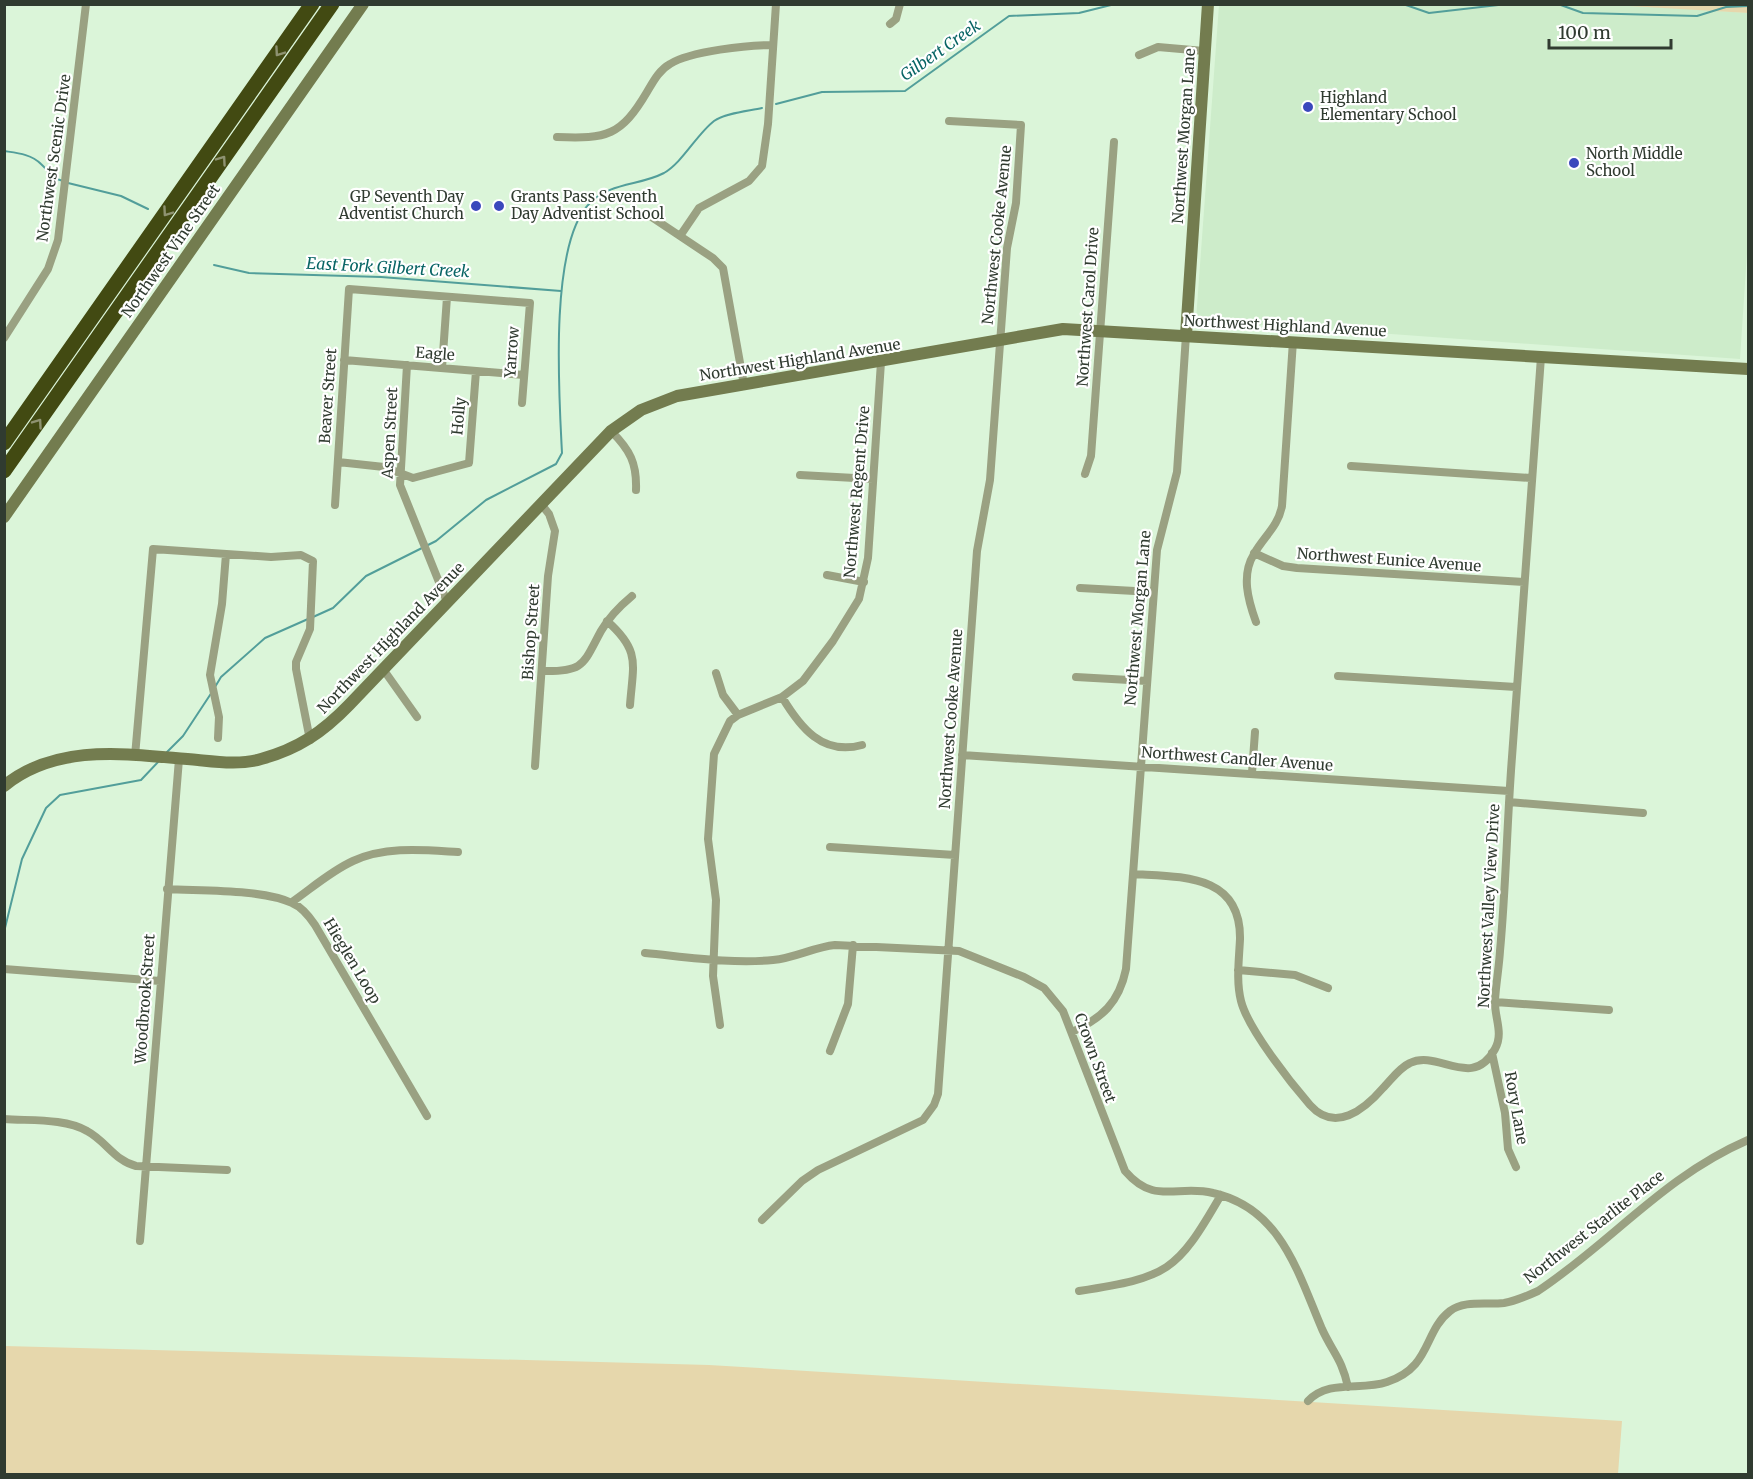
<svg xmlns="http://www.w3.org/2000/svg" width="1753" height="1479" viewBox="0 0 1753 1479" font-family="Merriweather,serif">
	<style>
		.built { fill: #cdecca }
		.green { fill: #e6d7ac }
		.lines { fill: none; stroke-linecap: round; stroke-linejoin: round }
		.stream { stroke: #529e9a; stroke-width: 2 }
		.street { stroke: #9aa182; stroke-width: 8 }
		.secondary { stroke: #737c4f; stroke-width: 12 }
		.highway { stroke: #424a12; stroke-width: 15 }
		.oneway { stroke: #8e9271 }
		.poi-dot { fill: #3a48bc; stroke: #fff; stroke-width: 2 }
		.labels { text-anchor: middle; stroke-width: 4.5; stroke-linejoin: round; paint-order: stroke }
		.poi-label { font-size: 15px; fill: #303b30; stroke: #fff; text-anchor: start }
		.street-label { font-size: 15px; fill: #303b30; stroke: #fff }
		.water-label { font-size: 16px; font-style: italic; fill: #096565; stroke: #fff }
	</style>
	<rect width="100%" height="100%" fill="#dbf5d9"/>
	<path class="built" d="M1612,4l136,9v225l-8,121 -544,-39 23,-315z"/>
	<path class="green" d="M1612,5h136v8z
		M5,1346l704,19 913,56 -4,53h-1613z"/>
	<g class="lines">
		<path class="stream" d="M1403,4l26,9 78,-9
			M1558,4l25,9 114,3 29,-9 22,-1
			M776,104l46,-12 83,-1 104,-75 70,-3 36,-9
			M4,151c13,2 27,3 37,13 9,8 9,14 22,17
			M68,183l53,13 27,13
			M214,265l35,8 132,4 180,14
			M313,617l20,-9 33,-32 70,-35 50,-41 70,-36 6,-11c-3,-58 -13,-208 27,-249 21,-22 50,-18 75,-31 18,-10 33,-39 50,-52 11,-8 35,-10 48,-13
			M215,687l6,-10 44,-39 43,-19
			M167,752l16,-16 29,-44
			M4,932l18,-73 24,-51 14,-13 81,-15 18,-19"/>
		<path class="street" d="M890,24l6,-5 4,-15
			M1139,55l19,-8 46,4
			M557,137c50,2 64,-1 90,-45 6,-10 12,-22 23,-28 20,-13 79,-19 103,-19
			M650,216l63,42 10,10 21,117
			M680,236l19,-28 50,-27 13,-15 6,-42 8,-120
			M4,338l44,-69 10,-29 28,-236
			M344,360l180,15
			M407,365l-7,120 47,117
			M442,368l5,-71
			M611,431c19,19 26,32 25,59
			M338,462l46,5 29,11 56,-15 7,-92
			M1351,466l180,12
			M1085,474l6,-18 23,-314
			M800,475l73,4
			M335,505l14,-216 181,14 -8,100
			M1254,553l29,13 14,2 227,14
			M827,575l37,7
			M1080,588l73,4
			M607,621c34,30 26,43 23,84
			M1256,622c-8,-22 -15,-47 -2,-68 10,-18 24,-27 28,-48l11,-165
			M383,669l34,48
			M542,671c43,1 41,-7 59,-40 8,-14 19,-25 31,-35
			M716,673l7,22 15,20
			M1338,676l178,11
			M1076,677l71,4
			M782,697c18,30 40,59 80,48
			M218,738l1,-21 -9,-42 12,-71 4,-50
			M962,755l547,36
			M135,756l18,-207 118,8 30,-2 12,6 -3,68 -14,33v7l14,71
			M535,766l13,-190 7,-45 -6,-17 -8,-10
			M1252,773l3,-41
			M1509,802l134,11
			M830,847l125,8
			M1134,874c48,3 107,0 106,65 -1,21 -4,42 1,62 7,28 50,82 69,104 25,28 54,5 73,-17 8,-8 16,-20 27,-25 28,-14 62,28 85,-14 9,-16 -1,-32 0,-49 1,-16 4,-33 5,-49 6,-65 7,-130 12,-194 9,-134 19,-267 29,-400
			M167,889c34,2 95,0 125,14 10,4 17,13 23,22l112,191
			M292,902c20,-14 39,-31 61,-41 33,-15 70,-11 105,-9
			M645,953c42,4 86,11 128,7 22,-2 41,-13 62,-15l124,6 65,26 20,11 19,23 62,160c30,35 52,13 88,22 68,15 85,80 109,136 11,24 20,30 26,58
			M4,969l156,12
			M1238,970l57,5 33,13
			M1495,1002l114,8
			M720,1025l-7,-49 3,-76 -8,-61 6,-85 16,-33 8,-6 44,-18 21,-16 30,-40 26,-42 9,-41 13,-196
			M1072,1032c30,-14 47,-29 54,-63l31,-419 20,-78 9,-137
			M830,1051l18,-47 5,-59
			M1492,1053l13,60 3,36 8,18
			M4,1119c26,2 61,-1 83,12 19,10 28,30 49,35l91,4
			M762,1220l40,-39 16,-11 105,-50 11,-15 4,-11 39,-543 13,-71 17,-232 9,-45 5,-78 -72,-4
			M140,1241l39,-482
			M1079,1291c89,-14 97,-18 142,-96
			M1308,1401c21,-22 53,-10 79,-19 45,-15 36,-50 63,-71 14,-11 36,-6 54,-8 12,-2 23,-7 34,-12 75,-50 125,-114 210,-151"/>
		<path class="secondary" d="M1186,335l22,-331
			M4,517l359,-513
			M4,786c55,-45 128,-31 194,-26 20,2 43,5 63,-1 37,-10 62,-27 88,-54l262,-274 30,-21 36,-14 386,-67 685,40"/>
		<path class="highway" d="M4,443l308,-439
			M4,471l328,-467"/>
	</g>
	<defs><path id="oneway-chevron" d="M-2-3.5L2.5 0L-2 3.5" fill="none" stroke-width="1.6" stroke-linecap="round" stroke-linejoin="round" transform="scale(1.5)"/></defs>
	<g class="oneway">
		<use href="#oneway-chevron" transform="translate(279 52) rotate(125)"/>
		<use href="#oneway-chevron" transform="translate(222 160) rotate(-55)"/>
		<use href="#oneway-chevron" transform="translate(167 212) rotate(125)"/>
		<use href="#oneway-chevron" transform="translate(38 423) rotate(-55)"/>
	</g>
	<g class="poi-dot">
		<circle cx="1308" cy="107" r="6"/>
		<circle cx="1574" cy="163" r="6"/>
		<circle cx="476" cy="206" r="6"/>
		<circle cx="499" cy="206" r="6"/>
	</g>
	<g class="labels">
		<g class="poi-label">
			<text x="1320" y="103">Highland<tspan x="1320" dy="17">Elementary School</tspan></text>
			<text x="1586" y="159">North Middle<tspan x="1586" dy="17">School</tspan></text>
			<text x="464" y="202" text-anchor="end">GP Seventh Day<tspan x="464" dy="17">Adventist Church</tspan></text>
			<text x="511" y="202">Grants Pass Seventh<tspan x="511" dy="17">Day Adventist School</tspan></text>
		</g>
		<g class="street-label">
			<text transform="translate(1184 136) rotate(-86)" y="5">Northwest Morgan Lane</text>
			<text transform="translate(54 158) rotate(-82)" y="5">Northwest Scenic Drive</text>
			<text transform="translate(997 235) rotate(-84)" y="5">Northwest Cooke Avenue</text>
			<text transform="translate(171 251) rotate(-55)" y="5">Northwest Vine Street</text>
			<text transform="translate(1088 307) rotate(-86)" y="5">Northwest Carol Drive</text>
			<text transform="translate(1285 326) rotate(3)" y="5">Northwest Highland Avenue</text>
			<text transform="translate(512 352) rotate(-86)" y="5">Yarrow</text>
			<text transform="translate(435 354) rotate(4)" y="5">Eagle</text>
			<text transform="translate(800 360) rotate(-9)" y="5">Northwest Highland Avenue</text>
			<text transform="translate(328 396) rotate(-86)" y="5">Beaver Street</text>
			<text transform="translate(459 416) rotate(-85)" y="5">Holly</text>
			<text transform="translate(390 433) rotate(-87)" y="5">Aspen Street</text>
			<text transform="translate(857 492) rotate(-85)" y="5">Northwest Regent Drive</text>
			<text transform="translate(1389 560) rotate(4)" y="5">Northwest Eunice Avenue</text>
			<text transform="translate(1138 618) rotate(-85)" y="5">Northwest Morgan Lane</text>
			<text transform="translate(531 632) rotate(-86)" y="5">Bishop Street</text>
			<text transform="translate(391 638) rotate(-46)" y="5">Northwest Highland Avenue</text>
			<text transform="translate(951 719) rotate(-86)" y="5">Northwest Cooke Avenue</text>
			<text transform="translate(1237 759) rotate(4)" y="5">Northwest Candler Avenue</text>
			<text transform="translate(1489 906) rotate(-87)" y="5">Northwest Valley View Drive</text>
			<text transform="translate(352 961) rotate(59)" y="5">Hieglen Loop</text>
			<text transform="translate(145 999) rotate(-86)" y="5">Woodbrook Street</text>
			<text transform="translate(1095 1058) rotate(70)" y="5">Crown Street</text>
			<text transform="translate(1516 1108) rotate(80)" y="5">Rory Lane</text>
			<text transform="translate(1594 1227) rotate(-38)" y="5">Northwest Starlite Place</text>
		</g>
		<g class="water-label">
			<text transform="translate(940 50) rotate(-35)" y="6">Gilbert Creek</text>
			<text transform="translate(388 267) rotate(3)" y="6">East Fork Gilbert Creek</text>
		</g>
	</g>
	<rect width="1753" height="1479" fill="none" stroke="#303b30" stroke-width="12"/>
	<path d="M1549 39v9h122v-9" fill="none" stroke="#303b30" stroke-width="3"/>
	<text x="1558" y="39" font-size="18" fill="#303b30" stroke="#ffffff" stroke-width="4.5" paint-order="stroke">100 m</text>
</svg>
